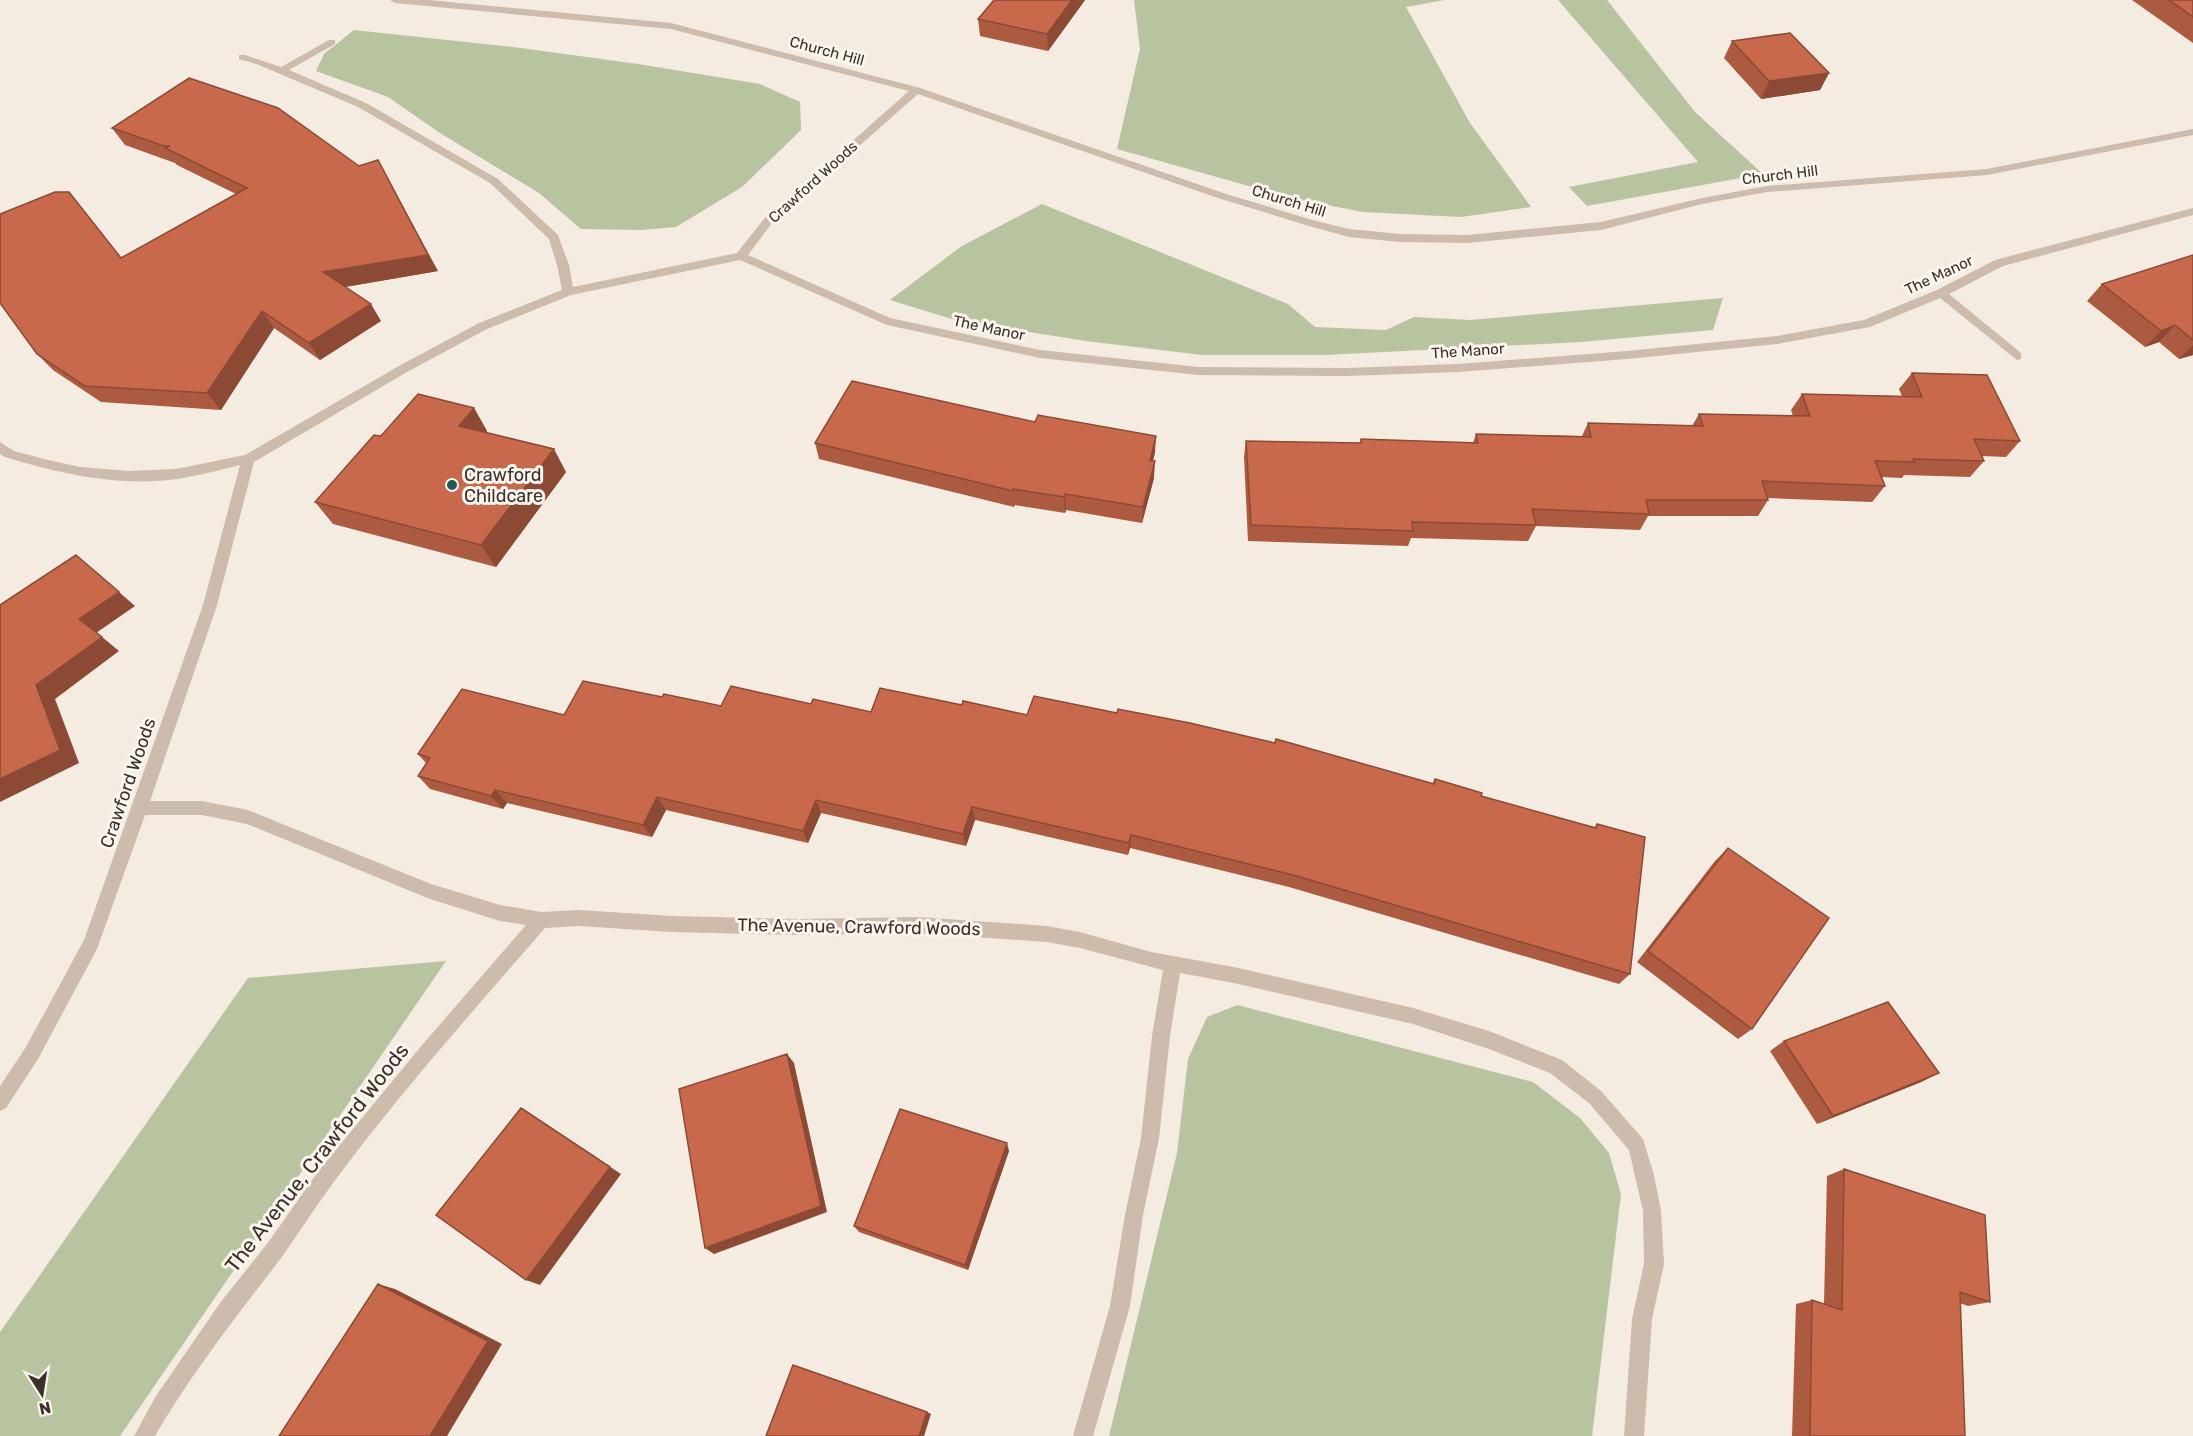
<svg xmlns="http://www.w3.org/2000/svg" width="2193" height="1436" viewBox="0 0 2193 1436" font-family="Rubik,sans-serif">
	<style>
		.green { fill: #b8c4a0 }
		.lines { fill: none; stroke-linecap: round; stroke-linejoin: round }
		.minor { fill: #cdbbac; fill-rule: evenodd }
		.wall { fill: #ac5a40 }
		.shaded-wall { fill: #8c4a34 }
		.building { fill: #c8694b; stroke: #8c4a34; stroke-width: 1.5 }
		.poi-dot { fill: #1f5a5e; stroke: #fbf5ee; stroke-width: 2 }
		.labels { text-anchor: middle; stroke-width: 6; stroke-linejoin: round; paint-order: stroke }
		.far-street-label { font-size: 15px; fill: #3b302b; stroke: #fbf5ee }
		.poi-label { font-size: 18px; fill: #3b302b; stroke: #fbf5ee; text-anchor: start }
		.street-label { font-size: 18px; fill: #3b302b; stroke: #fbf5ee }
		.near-street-label { font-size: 21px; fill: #3b302b; stroke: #fbf5ee }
	</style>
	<rect width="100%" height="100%" fill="#f4ebe1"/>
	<path class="green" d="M1134,0h310l-38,7 64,116 61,84 -70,10 -98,-5 -71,-14 -175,-49 23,-100z
		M1558,0h49l88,112 68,62 -176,32 -18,-19 129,-25z
		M354,30l167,18 117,16 122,20 40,18 1,28 -59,57 -66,40 -35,3 -60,-1 -42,-36 -99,-60 -52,-36 -72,-26 8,-17z
		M1042,204l246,100 27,23 71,3 28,-13 56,3 253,-22 -10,32 -132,12 -256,13h-123l-116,-14 -128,-20 -68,-21 72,-54z
		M446,961l-326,475h-120v-104l248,-354z
		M1237,1005l296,77 47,36 29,35 12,41 -29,242h-483l68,-283 11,-94 19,-42z"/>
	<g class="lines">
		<path class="minor" d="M390,0h39l242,23 249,65 306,106 90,27 33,8 51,5 67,1 134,-13 101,-24 65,-12 220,-17 206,-40v6l-206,40 -220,17 -65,12 -101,26 -134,13 -67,-1 -51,-5 -40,-11 -91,-28 -300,-104 -146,129 -24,32 142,63 150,32 158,17 148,1 112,-4 169,-13 150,-15 87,-16 73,-30 58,-30 198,-52v7l-190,51 -54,28 72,59v6l-4,1 -77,-62 -70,29 -93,17 -150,15 -169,13 -112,4 -148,-1 -158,-17 -153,-33 -147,-65 -169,35 -84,34 -80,43 -153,90 -37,143 -67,196h52l46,9 183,74 69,21 41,7 38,-2 92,6 127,3 119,-2 130,9 33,6 71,20 83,15 179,41 76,23 73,29 39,31 42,48 11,36 7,36 3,53 -12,55 -8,117h-20l8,-117 12,-55 -1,-53 -14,-61 -40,-47 -39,-30 -61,-24 -76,-25 -179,-41 -54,-10 -10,63 -11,102 -16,77 -13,91 -37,130h-20l37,-130 15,-91 16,-77 11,-102 11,-66 -83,-22 -33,-6 -130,-9 -119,2 -127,-3 -92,-6 -34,2c-72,83 -146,166 -212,255 -18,24 -34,50 -52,75 -44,58 -89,114 -126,178h-21l22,-40 64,-93 47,-59 53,-75 103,-125 103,-119 -26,-4 -70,-22 -183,-75 -45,-9h-57l-48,134 -59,110 -32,49 -6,3v-25l26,-39 58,-107 119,-335 37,-140c-21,5 -42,11 -63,14 -58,8 -116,-5 -172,-22l-5,-3v-12l14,9 30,8 36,8 49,4 47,-2 69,-14 154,-89 80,-43 83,-33 -5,-25 -8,-26 -59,-56 -132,-76 -99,-42 -20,-6v-4h6l36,12 48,-27h6v4l-46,26 77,33 132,76 60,56 11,30 4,22 164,-34 27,-34 145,-128 -238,-62 -276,-26z"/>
	</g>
	<path class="wall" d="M994,0h91l-37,51 -68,-15 -2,-17z
		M2132,0h61v43z
		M1732,41l97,32 -9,17 -59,9 -37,-41z
		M189,78l249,193 -93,16 36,34 -61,39 -46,-32 -53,82 -120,-8 -48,-32 -16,-16 199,-160 -59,-29 -2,-2 -50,-18 -13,-17z
		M2193,255v100l-14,4 -20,-17 -14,5 -58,-46 15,-17z
		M1912,373l108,68 -14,16 -24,-1 2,5 -14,16 -66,-2 -2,3 -20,-1 3,9 -13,16 -104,-4v2l-10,16h-110l-8,14 -104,-4 -8,15 -117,-3 -3,8 -160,-5 -4,-84 2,-16 114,2 1,-4 112,4 3,-9 106,2 6,-13 104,3 7,-12 94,2 -2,-6 11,-16 100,2 -3,-7z
		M474,408l13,23 -1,2 80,39 -70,95 -163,-43 -18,-22 66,-66z
		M815,443l340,9 -2,9 1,17 -12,45 -76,-13 -1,3 -50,-8 -1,2 -195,-48z
		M662,697l59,9 90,-2 60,8 91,-7 65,10 405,69 3,-5 46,17 113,32 3,-4 33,150 -11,10 -330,-97 -159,-39 -2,7 -153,-35 -9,26 -145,-33 -13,30 -142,-33 -14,27 -145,-34 -4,6 -73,-20 -12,-13 8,-13 -8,-9 146,-39z
		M1728,848l24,181 -14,10 -101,-77 78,-101z
		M1784,1041l155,32 -18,9 -104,42 -47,-73z
		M1009,1151l-41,119 -109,-38 -5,-6z
		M1844,1169l146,133 -22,4 -8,-3 5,133h-173l4,-132 16,-4 12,4 3,-128z"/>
	<path class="shaded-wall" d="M1072,0h13l-37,51 -1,-17z
		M1829,73l-9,17 -59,9 8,-18z
		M387,177l51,94 -105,18 -10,-17z
		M371,304l10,17 -61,39 -11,-17z
		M262,311l12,17 -53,82 -14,-17z
		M2175,325l-16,17 -14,5 16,-16z
		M2193,345v10l-14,4z
		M474,408l13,23 -14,18 -14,-23z
		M1156,436l-1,16 -6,25 1,-16z
		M554,449l12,23 -70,95 -15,-22z
		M1155,461l-1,17 -12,45 1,-16z
		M1065,494l1,16 -1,3 -1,-16z
		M119,592l16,14 -39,27 -17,-14z
		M102,637l17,14 -64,48 24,64 -79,39v-23l36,-94z
		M495,790l12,13 -4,6 -12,-13z
		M657,797l9,13 -14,27 -9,-12z
		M816,800l5,13 -13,30 -5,-12z
		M972,807l3,13 -9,26 -3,-12z
		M1131,835l-1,13 -2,7 1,-12z
		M787,1054l7,9 33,149 -113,42 -9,-6z
		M1939,1073l-18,9 -104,42 16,-8z
		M521,1108l100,66 -81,111 -14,-5z
		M1007,1143l2,8 -41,119 -3,-5z
		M378,1284l17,5 107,55 -55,92h-17z
		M927,1412l4,2 -7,22h-5z"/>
	<path class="building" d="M994,0h78l-25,34 -69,-15z
		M2169,0h24v17z
		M1790,33l39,40 -60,8 -37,-40z
		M189,78l89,30 81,58 19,-6 50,95 -105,17 48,32 -62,39 -47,-32 -55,82 -122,-7 -48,-32 -37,-51v-89l55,-22h14l52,66 126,-70 -82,-40 5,-2h-6l-52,-18z
		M2193,255v85l-18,-15 -14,6 -59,-47z
		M1912,373l75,2 33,66 -46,-2 10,22 -71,-2 2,3 -40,-1 10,25 -123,-5 6,19h-122l3,14 -117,-5 4,16 -124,-3 1,9 -162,-6 -5,-84 115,2v-4l117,4 -2,-9 115,3 -3,-14 115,3 -4,-12 111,2 -8,-22 120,3z
		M852,381l183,41 3,-7 118,21 -6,25h5l-12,46 -78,-13 -1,3 -51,-8v2l-198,-48z
		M418,394l56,14 -15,18 95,23 -73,96 -166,-43 59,-67 7,1z
		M76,555l43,37 -40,27 23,18 -66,48 24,65 -60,29v-174z
		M583,681l79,16 2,-3 57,12 10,-20 80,18 2,-5 58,13 9,-24 82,17 1,-4 64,14 7,-19 83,17 1,-4 72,14 85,20 1,-4 158,45 1,-5 47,14 -1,3 115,32 1,-4 48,13 -15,137 -337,-99 -162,-40 -2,8 -157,-36 -9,27 -147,-34 -13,31 -146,-34 -14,28 -148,-35 -4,6 -73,-20 12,-18 -12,-4 44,-65 102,26z
		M1728,848l101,70 -77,111 -104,-78z
		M1888,1002l51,71 -106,43 -49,-75z
		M787,1054l34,152 -116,42 -26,-159z
		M521,1108l89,59 -84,113 -90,-65z
		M900,1109l107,34 -42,122 -111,-39z
		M1844,1169l141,46 5,87 -30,-10 5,144h-155l2,-136 30,10z
		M378,1284l110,57 -58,95h-151z
		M793,1365l134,47 -8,24h-153z"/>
	<circle class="poi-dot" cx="452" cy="485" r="6"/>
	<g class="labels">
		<g class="far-street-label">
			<text transform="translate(827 51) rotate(15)" y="5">Church Hill</text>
			<text transform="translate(1780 175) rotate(-7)" y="5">Church Hill</text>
			<text transform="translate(813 182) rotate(-42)" y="5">Crawford Woods</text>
			<text transform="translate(1289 201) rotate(17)" y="5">Church Hill</text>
			<text transform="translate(1939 275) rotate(-25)" y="5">The Manor</text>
			<text transform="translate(989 328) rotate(12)" y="5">The Manor</text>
			<text transform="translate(1468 351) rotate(-4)" y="5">The Manor</text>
		</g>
		<g class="poi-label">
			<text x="464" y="481">Crawford<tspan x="464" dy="21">Childcare</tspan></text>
		</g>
		<g class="street-label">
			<text transform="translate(128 783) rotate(-71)" y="6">Crawford Woods</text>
			<text transform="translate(859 927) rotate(1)" y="6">The Avenue, Crawford Woods</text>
		</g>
		<g class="near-street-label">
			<text transform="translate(317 1158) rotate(-52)" y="7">The Avenue, Crawford Woods</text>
		</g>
	</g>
	<g transform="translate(42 1394) rotate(168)" stroke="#fbf5ee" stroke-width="4.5" paint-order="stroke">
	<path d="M0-4.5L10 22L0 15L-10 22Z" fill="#3b302b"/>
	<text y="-9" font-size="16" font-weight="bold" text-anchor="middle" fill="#3b302b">N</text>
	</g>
</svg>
